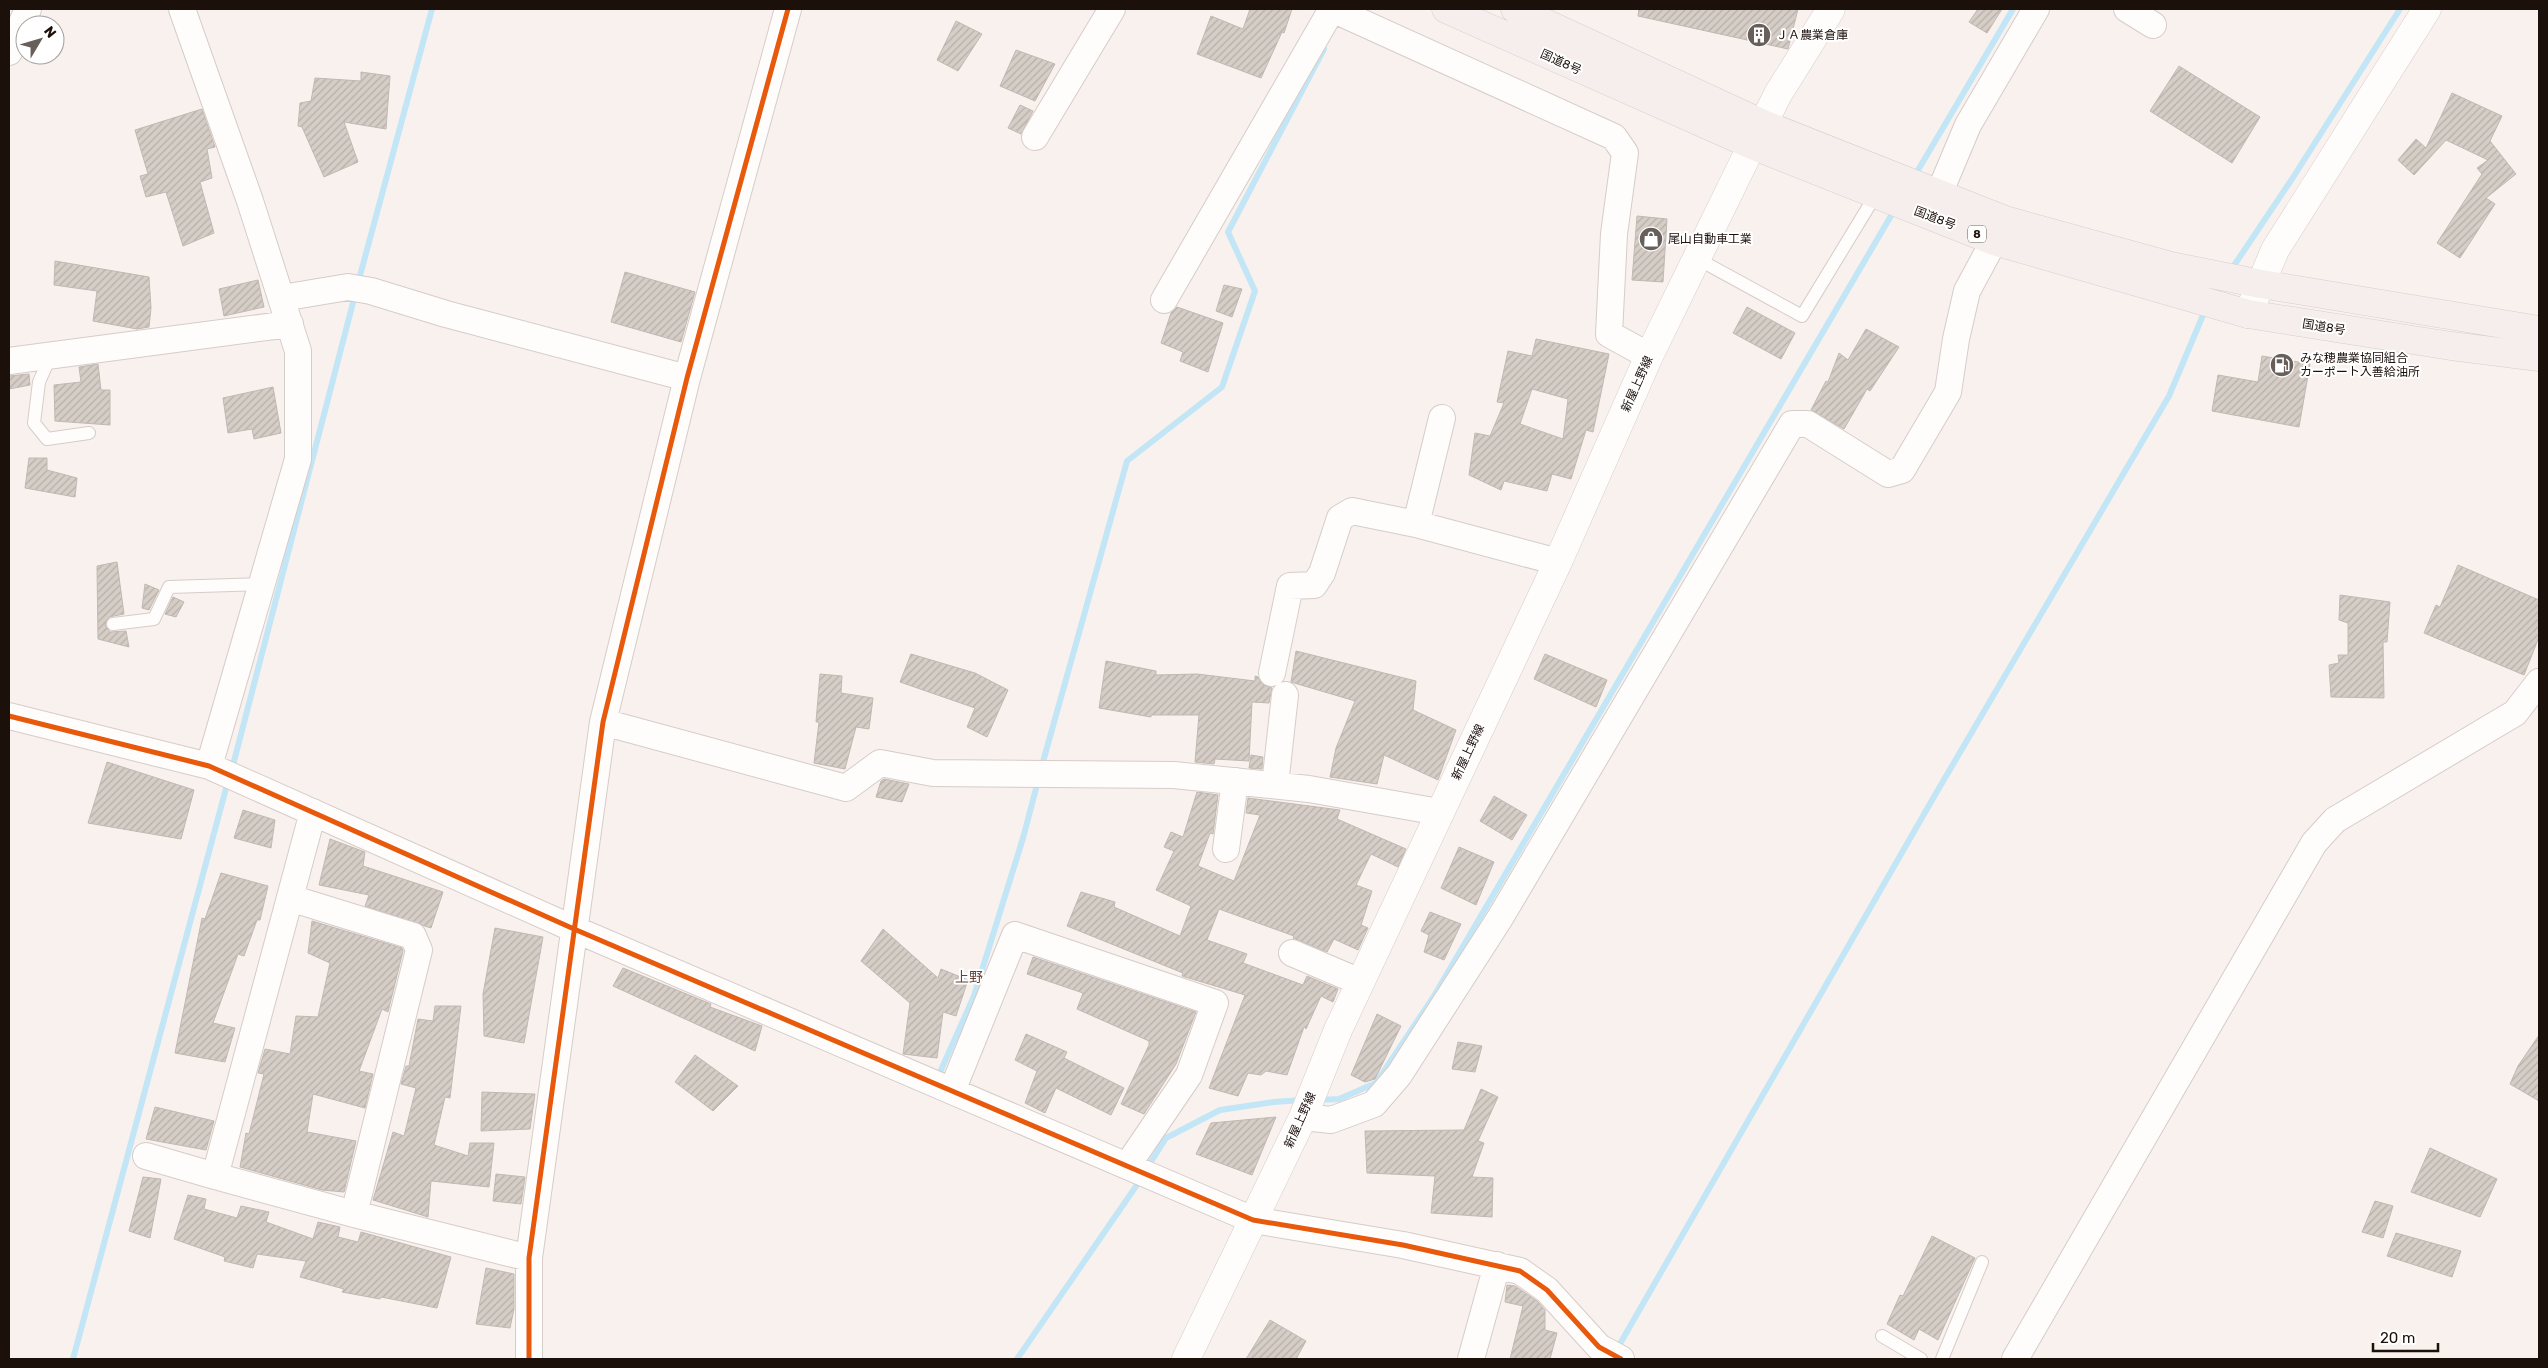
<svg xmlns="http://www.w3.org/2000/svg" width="2548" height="1368" viewBox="0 0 2548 1368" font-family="Rubik,'Noto Sans JP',sans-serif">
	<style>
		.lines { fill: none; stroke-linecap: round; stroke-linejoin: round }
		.stream { stroke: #c2e6f6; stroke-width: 6 }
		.building { fill: url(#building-hatch); stroke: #c0b9b2; fill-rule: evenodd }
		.service-casing { stroke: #d6ccc8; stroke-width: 14 }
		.minor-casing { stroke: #d6ccc8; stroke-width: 28 }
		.tertiary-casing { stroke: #d6ccc8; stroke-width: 29 }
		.secondary-casing { stroke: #d6ccc8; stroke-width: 29 }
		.trunk-casing { stroke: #d4cfcd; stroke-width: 29 }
		.service { stroke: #fefdfc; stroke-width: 12 }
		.minor { stroke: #fefdfc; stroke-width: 26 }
		.tertiary { stroke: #fefdfc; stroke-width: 28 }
		.secondary { stroke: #fefdfc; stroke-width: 28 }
		.trunk { stroke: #f5eeed; stroke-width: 28 }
		.cycleway-casing { stroke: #fff; stroke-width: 8 }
		.cycleway { stroke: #e8590c; stroke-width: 5 }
		.labels { text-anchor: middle; stroke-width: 4; stroke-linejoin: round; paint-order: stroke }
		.shield { fill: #fff; stroke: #605854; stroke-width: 1 }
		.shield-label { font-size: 11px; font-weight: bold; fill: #1c100b }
		.poi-label { font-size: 12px; fill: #1c100b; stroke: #fff; text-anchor: start }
		.street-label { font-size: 12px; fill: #1c100b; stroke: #fff }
		.neighbourhood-label { font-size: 14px; fill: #644539; stroke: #fff }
	</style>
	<defs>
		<pattern id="building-hatch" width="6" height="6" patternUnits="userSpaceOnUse" patternTransform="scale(1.25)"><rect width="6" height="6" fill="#d5cdc6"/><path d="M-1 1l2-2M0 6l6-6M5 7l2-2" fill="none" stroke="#b6afa9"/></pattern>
	</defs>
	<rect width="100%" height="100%" fill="#f9f1ee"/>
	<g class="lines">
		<path class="stream" d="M1914,177l99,-168
			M2231,270l61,-91 108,-170
			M358,283l74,-274
			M232,769l123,-474
			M1041,769l86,-308 95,-74 33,-96 -27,-59 96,-183
			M941,1070l33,-74 49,-158 15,-57
			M1318,1100l21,-1 37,-16 58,-87 461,-787
			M1147,1168l19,-30 54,-28 54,-8 29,-2
			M1617,1349l318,-554 234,-399 37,-88
			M73,1359l155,-578
			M1017,1359l124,-180"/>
	</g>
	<path class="building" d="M1250,9h42l-8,24 -2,-1 -21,46 -64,-24 14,-38 32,13z
		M1639,9h159l-10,40 -150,-33z
		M1978,9h24l-15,24 -18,-11z
		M956,21l26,13 -24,37 -21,-11z
		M1016,50l39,14 -20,37 -35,-15z
		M2179,66l81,51 -28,46 -82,-52z
		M361,72l29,4 -4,53 -42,-7 14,40 -34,15 -22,-50 -4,-1 2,-23 11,-2 4,-23 46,3z
		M2452,93l50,23 -12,25 26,33 -30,24 9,6 -35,54 -23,-15 45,-69 -5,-6 11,-8 -42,-20 -32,35 -16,-15 18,-21 10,9z
		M1020,105l13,6 -12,23 -13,-6z
		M202,109l13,38 -8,2 5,29 -12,4 14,51 -31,13 -17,-54 -20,5 -6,-21 8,-2 -13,-44z
		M1637,216l30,3 -4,63 -31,-2z
		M55,261l94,16 2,31 -2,19 -12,2 -44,-8 4,-30 -43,-6z
		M625,272l70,20 -14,50 -70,-20z
		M258,280l6,27 -40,9 -5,-27z
		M1224,285l18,4 -10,28 -16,-6z
		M1177,307l46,16 -15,49 -28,-11 3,-9 -22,-9 10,-30z
		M1747,307l48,26 -14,26 -48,-26z
		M1866,329l33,18 -29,44 -3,-2 -23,40 -33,-19 15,-29 2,1 11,-29 9,7z
		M1536,339l73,15 -16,78 -7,-2 -15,49 -19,-5 -5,17 -43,-10 -3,9 -32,-15 6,-42 15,3 14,-33 -7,-1 11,-51 24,5zM1532,389l36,10 -5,40 -43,-15z
		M2262,356l48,8 -11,63 -87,-16 6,-36 40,7z
		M98,364l3,26h9v35l-55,-4 -1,-36 27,-3 -2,-15z
		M29,374l1,11 -21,4v-13z
		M273,387l8,46 -27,6 -2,-10 -24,4 -5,-35z
		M29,458h18v12l30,8 -2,19 -50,-9z
		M117,562l7,52 -15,3 -4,8 5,7 16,-1 3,16 -31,-8 -1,-73z
		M2458,565l81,35v37l-15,38 -100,-42 12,-28 4,2z
		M145,584l14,6 -10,20 -7,-2z
		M2340,595l50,7 -3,40h-4l1,56 -53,-1 -2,-32 10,-2 -1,-8h10v-32l-9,-3z
		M173,597l11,5 -8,15 -11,-3z
		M1296,651l120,30 -3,29 43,20 -18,50 -54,-25 -7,29 -47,-7 6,-29 19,-47 -64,-19z
		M911,654l64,19 33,17 -21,47 -20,-10 8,-19 -75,-26z
		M1545,654l62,26 -11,27 -62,-28z
		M1106,661l50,10v4l41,-1 58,7v-5l3,1 4,7 10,4 -3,15 -17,-1 -3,59 -34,-2 -1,5 -19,-2 4,-47h-48v2l-52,-9z
		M820,674l22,2 -1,17 32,5 -4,31 -13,-2 -11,42 -31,-6 5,-41h-3z
		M1251,755l12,2 -1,12 -13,-1z
		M107,762l87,28 -13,49 -93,-16z
		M884,779l25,5 -7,18 -26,-5 5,-16z
		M1197,792l21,3 -5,39 -3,-1 -12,33 36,15 26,-66 -14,-2 2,-15 92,12 -3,9 69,30 -8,18 -27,-13 -15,31 16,6 -11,34 7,3 -10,22 -24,-11 -7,13 -34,-14 1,-2 -75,-27 -12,31 40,14 -4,9 60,22 4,-9 31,13 -5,13 -12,-6 -15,33 -2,-2 -17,48 -21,-4 -5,4 -13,-2 -10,23 -29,-8 36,-93 -63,-19 1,-3 -116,-47 14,-34 34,10 -1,5 66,29 11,-30 -35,-16 18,-39 -10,-4 7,-15 12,5z
		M1494,796l33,19 -15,25 -32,-19z
		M243,810l32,10 -4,28 -37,-10z
		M330,839l35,13 -2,14 80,26 -12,36 -66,-22 4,-11 -50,-10z
		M1459,847l35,15 -18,43 -35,-17z
		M221,873l47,13 -8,34h-3l-13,36 -6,-2 -25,69 22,5 -10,34 -50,-9 27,-135 3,1z
		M1430,912l31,12 -17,36 -20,-8 5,-17 -8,-4z
		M312,921l90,27 1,3 -15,61 -6,-3 -23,62 14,3 -8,34 -52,-14 -6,38 49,9 -12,51 -22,-2 -82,-23 6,-34 3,1 15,-60 -6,-1 7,-24 25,5 6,-38 22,1 12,-54 -22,-10z
		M495,928l48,9 -19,106 -40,-7 -1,-42z
		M883,929l55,49 3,-9 27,11 -12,36 -13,-4 -6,46 -34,-4 7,-51 -49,-42z
		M1033,957l163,55 -20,52 -32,50 -23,-10 28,-59v-4l-72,-32 6,-16 -56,-19z
		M623,968l88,36 -1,3 52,19 -7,25 -142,-65z
		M435,1006h26l-11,92 -5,-1 -11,48 34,11 2,-13h24l-5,44 -58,-6 -3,36 -55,-17 20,-68 11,4 12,-48 -15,-4 5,-18h3l9,-47 15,2z
		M1377,1014l24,12 -26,53 -10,3 -14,-7z
		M1026,1034l41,18 -3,6 60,30 -13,27 -55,-27 -11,25 -20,-10 12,-32 -22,-11z
		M2539,1035v66l-29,-17 8,-18z
		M1458,1042l24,4 -7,26 -23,-3z
		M695,1055l43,31 -25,25 -38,-29z
		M1481,1089l17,8 -20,44 6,2 -12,34 21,1 -1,39 -61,-4 4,-37 -68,-3 -2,-42 99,-1z
		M482,1092l53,2 -5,35 -49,2z
		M155,1107l59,14 -8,29 -60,-11z
		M1276,1117l-24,58 -56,-21 15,-31z
		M2430,1148l67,31 -17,38 -69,-25z
		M496,1174l29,3 -4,27 -28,-3z
		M143,1177l18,2 -11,59 -21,-7z
		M188,1195l18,4 -2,10 33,9 4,-12 28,6 -3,10 47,17 5,-17 22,5 -2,10 20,5 3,-10 90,25 -14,51 -56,-11 -1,2 -38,-7 2,-3 -44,-12 6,-16 -49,-7 -4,14 -29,-7 1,-4 -51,-18z
		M2375,1201l18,5 -10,32 -21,-6z
		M2396,1233l65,18 -9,26 -65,-21z
		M1932,1236l43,22 -37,82 -19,-11 -5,11 -27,-16 13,-29 3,1z
		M486,1268l28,6v35l-4,19 -34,-4z
		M1507,1285l8,1 22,15 8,9v20l12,3 -7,26h-40l13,-53 -18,-4z
		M1270,1320l36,21 -10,18h-50z"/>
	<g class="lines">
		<g class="service-casing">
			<path id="service" d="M1696,258l106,58 73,-120
				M51,355l-12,27 -5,41 13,16 42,-6
				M113,624l41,-5 15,-32 92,-3
				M1882,1336l39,23
				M1942,1359l40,-97"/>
		</g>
		<g class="minor-casing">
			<path id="minor" d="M182,9l68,192 48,150v108l-89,307
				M1332,9l282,128 11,16 -11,81 -5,100 40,22
				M2127,9l26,16
				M9,52l19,-43
				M1035,137l77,-128
				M1931,213l37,-88 68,-116
				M282,298l66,-11 23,4 75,23 241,64
				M1164,300l168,-291
				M9,361l281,-37
				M1416,524l26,-106
				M1272,673l18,-87 24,-1 8,-12 18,-55 12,-7 64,13 142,38
				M9,716l200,50 365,163 679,291 150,25 117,26 27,19 52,57 22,12
				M603,722l243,66 34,-25 53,10 241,2 135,14 130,23
				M1275,785l10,-90
				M313,812l-98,364 139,38 175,44
				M1226,849l9,-68
				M290,898l123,38 6,14 -65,264
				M1292,953l68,29
				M952,1091l63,-156 200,68 -26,72 -62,91
				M1303,1117l28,3 43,-16 25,-29 101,-157 292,-494h16l80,50 14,-4 46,-78 8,-53 11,-48 27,-50
				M146,1156l69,20
				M529,1359v-101l74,-536 84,-344 101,-369
				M1471,1359l26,-94
				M2015,1359l299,-516 21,-23 180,-107 24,-31"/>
		</g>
		<g class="tertiary-casing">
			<path id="tertiary" d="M1753,144l25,-50 53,-85
				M2248,314l27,-64 152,-241"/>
		</g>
		<g class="secondary-casing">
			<path id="secondary" d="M1186,1359l117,-242 35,-87 220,-468 91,-206 103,-211"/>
		</g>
		<g class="trunk-casing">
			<path id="trunk" d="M1446,9l306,136 242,96 254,73 203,32 88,11
				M1515,9l248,115 242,96 166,46 90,18 278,46"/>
		</g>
		<use href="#service" class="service"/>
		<use href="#minor" class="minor"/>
		<use href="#tertiary" class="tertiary"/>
		<use href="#secondary" class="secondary"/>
		<use href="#trunk" class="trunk"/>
		<g class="cycleway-casing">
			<path id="cycleway" d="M9,716l200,50 365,163 679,291 150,25 117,26 27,19 52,57 22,12
				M529,1359v-101l74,-536 84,-344 101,-369"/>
		</g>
		<use href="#cycleway" class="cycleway"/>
	</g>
	<defs>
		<g id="building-disc" transform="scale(1.25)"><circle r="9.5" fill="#695f5a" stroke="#fff"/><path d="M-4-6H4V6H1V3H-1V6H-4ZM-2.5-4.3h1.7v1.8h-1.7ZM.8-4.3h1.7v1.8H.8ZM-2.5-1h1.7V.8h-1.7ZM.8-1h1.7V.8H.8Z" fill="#fff"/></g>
		<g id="shop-disc" transform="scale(1.25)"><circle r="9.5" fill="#695f5a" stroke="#fff"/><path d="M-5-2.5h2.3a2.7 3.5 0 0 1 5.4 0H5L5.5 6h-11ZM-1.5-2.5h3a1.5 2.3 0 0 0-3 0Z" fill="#fff"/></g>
		<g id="fuel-disc" transform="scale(1.25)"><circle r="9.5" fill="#695f5a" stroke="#fff"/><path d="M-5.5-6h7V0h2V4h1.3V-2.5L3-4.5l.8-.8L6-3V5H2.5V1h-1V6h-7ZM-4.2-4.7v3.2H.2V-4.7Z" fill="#fff"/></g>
	</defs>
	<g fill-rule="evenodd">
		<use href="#building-disc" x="1759" y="35"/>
		<use href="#shop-disc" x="1651" y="239"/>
		<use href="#fuel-disc" x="2282" y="365"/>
	</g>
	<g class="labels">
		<rect class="shield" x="1968" y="225.5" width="18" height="17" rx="4"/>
		<g class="shield-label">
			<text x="1977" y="238">8</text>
		</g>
		<g class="poi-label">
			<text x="1776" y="39">ＪＡ農業倉庫</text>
			<text x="1668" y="243">尾山自動車工業</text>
			<text x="2300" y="362">みな穂農業協同組合<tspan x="2300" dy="14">カーポート入善給油所</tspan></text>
		</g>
		<g class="street-label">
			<text transform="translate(1561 62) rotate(24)" y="4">国道8号</text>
			<text transform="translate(1935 218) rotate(21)" y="4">国道8号</text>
			<text transform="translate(2324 327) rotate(9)" y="4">国道8号</text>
			<text transform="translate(1637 384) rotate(-66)" y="4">新屋上野線</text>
			<text transform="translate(1468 752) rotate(-65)" y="4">新屋上野線</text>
			<text transform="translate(1300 1120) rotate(-66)" y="4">新屋上野線</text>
		</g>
		<g class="neighbourhood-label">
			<text x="969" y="982">上野</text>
		</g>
	</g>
	<rect width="2548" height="1368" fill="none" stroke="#1c100b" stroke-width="20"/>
	<g transform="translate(40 40) rotate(52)"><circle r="24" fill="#ffffff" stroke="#a49f9d"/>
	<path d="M0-4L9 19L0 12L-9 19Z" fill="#695f5a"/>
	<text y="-8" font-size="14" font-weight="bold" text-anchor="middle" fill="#1c100b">N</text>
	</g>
	<path d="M2373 1343v8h65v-8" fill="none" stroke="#1c100b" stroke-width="2.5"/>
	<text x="2380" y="1343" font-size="15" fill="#1c100b" stroke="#ffffff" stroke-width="4" paint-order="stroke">20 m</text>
</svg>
